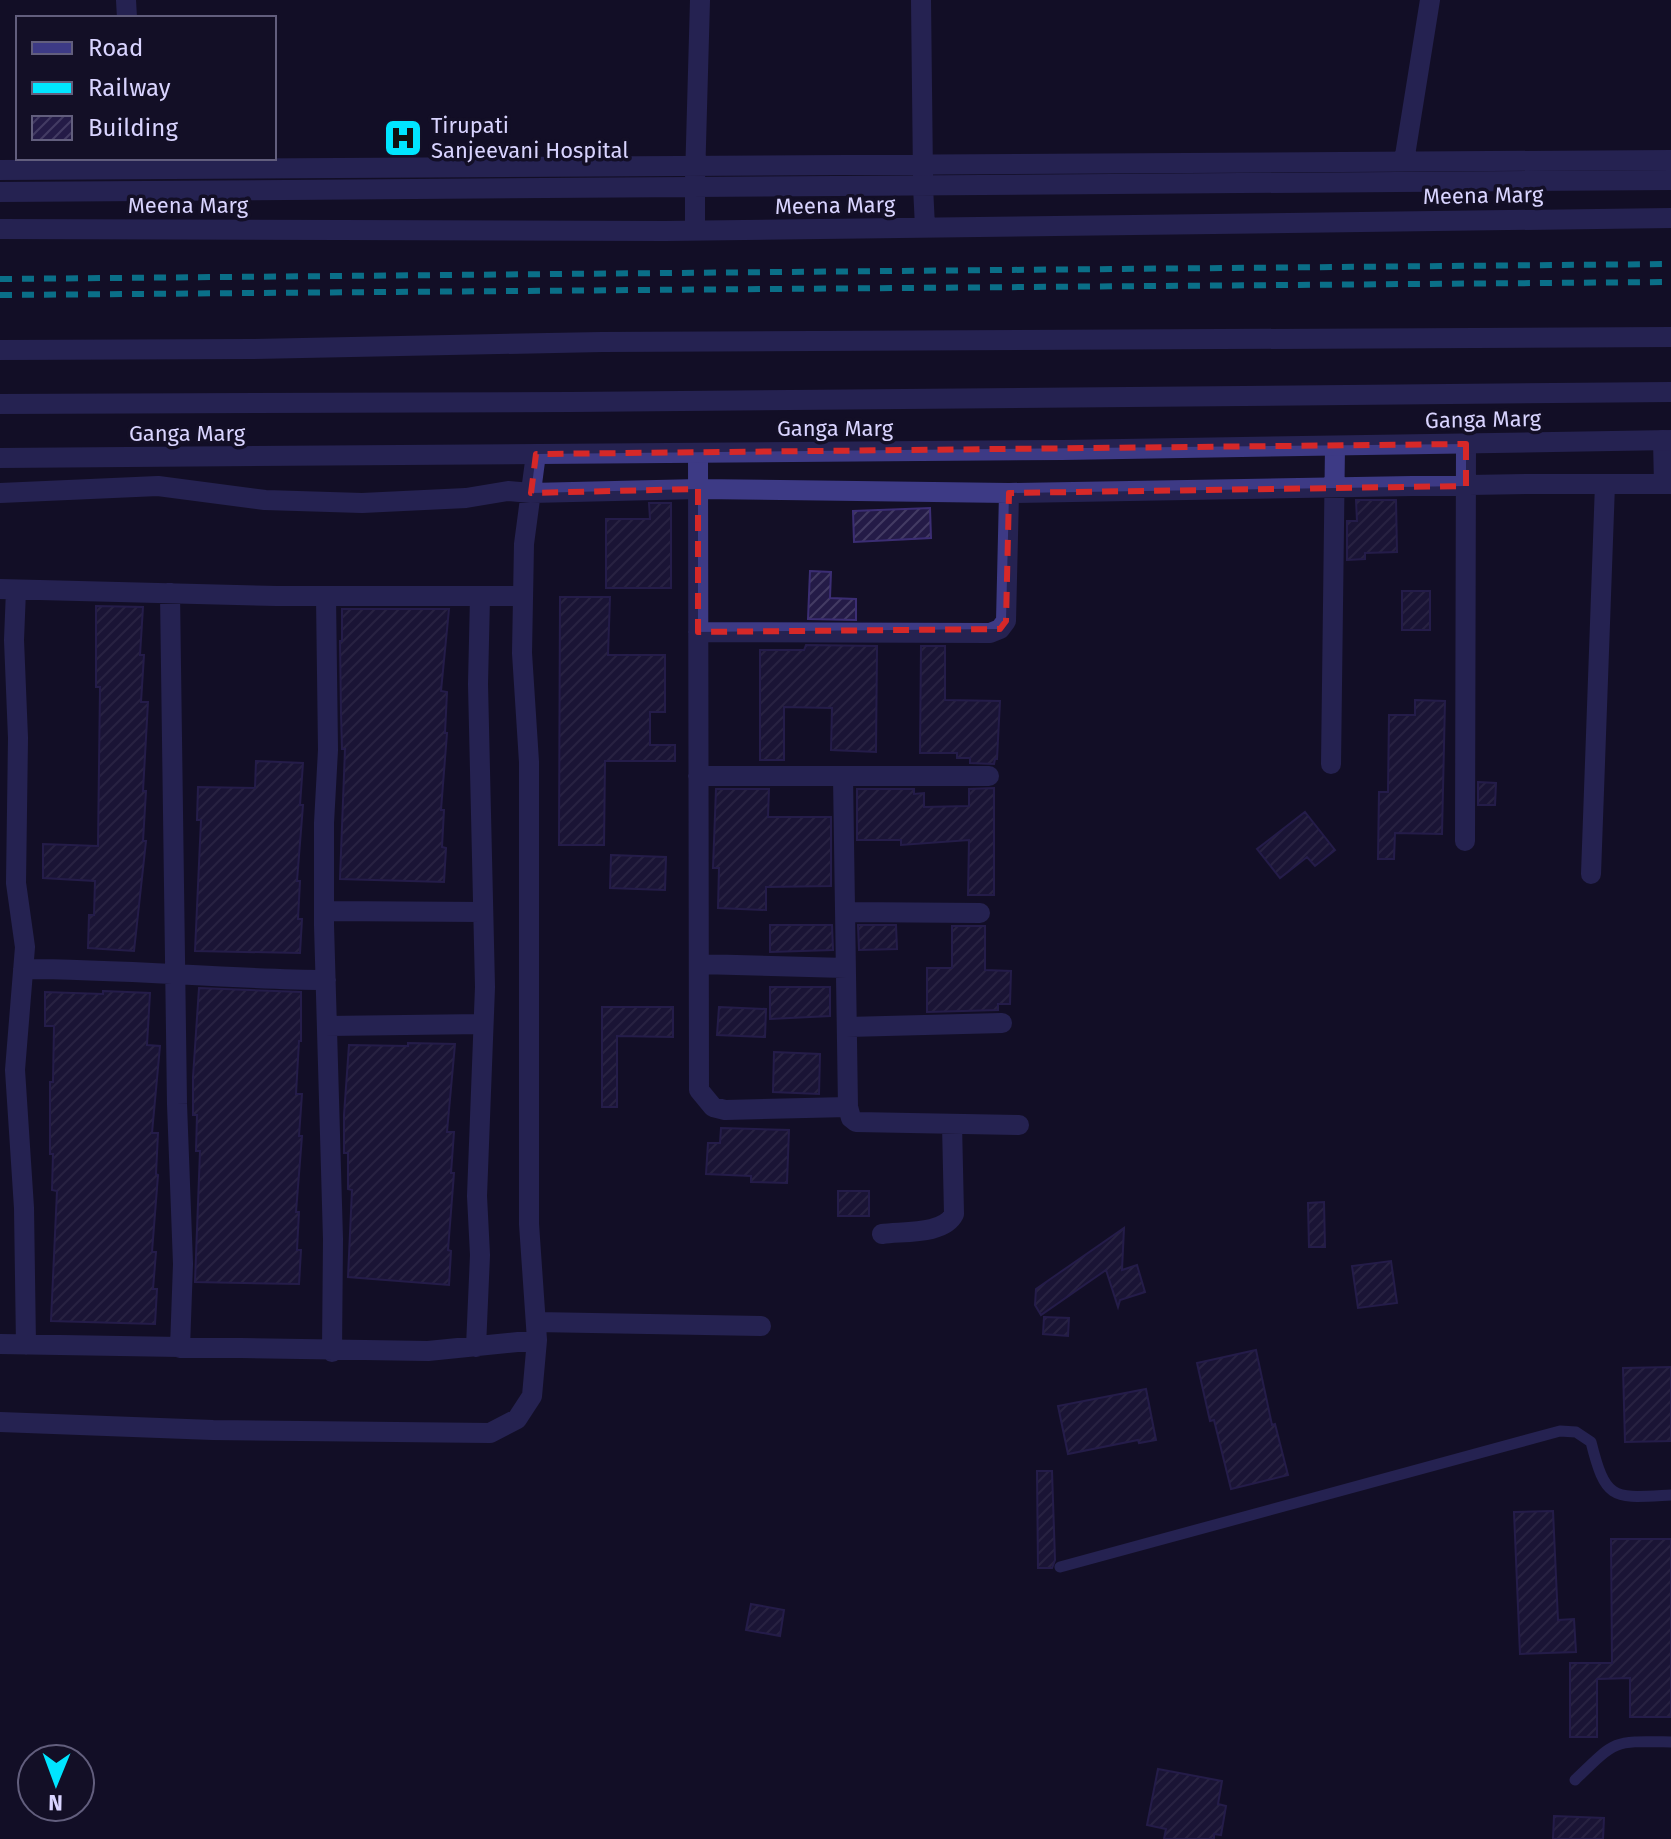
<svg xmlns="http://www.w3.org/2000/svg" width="1671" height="1839" viewBox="0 0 1671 1839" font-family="'Fira Sans',sans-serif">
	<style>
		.building { fill: url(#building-hatch); stroke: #3b2d73; stroke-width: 2 }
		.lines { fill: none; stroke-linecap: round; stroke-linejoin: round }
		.service { stroke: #3d3a85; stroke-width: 11 }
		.minor { stroke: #3d3a85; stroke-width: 20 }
		.tertiary { stroke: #3d3a85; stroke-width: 20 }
		.rail { stroke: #00e5ff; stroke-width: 6; stroke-dasharray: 12 10; stroke-linecap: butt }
		.marked { fill: none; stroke: #d62828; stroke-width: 6; stroke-dasharray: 16 10; stroke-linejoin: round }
		.labels { text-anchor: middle; stroke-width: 7; stroke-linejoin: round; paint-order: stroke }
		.poi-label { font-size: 22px; fill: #d9d4ff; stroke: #130f26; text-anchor: start }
		.street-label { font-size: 22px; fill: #d9d4ff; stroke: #130f26 }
	</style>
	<defs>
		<pattern id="building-hatch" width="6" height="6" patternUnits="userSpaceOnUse" patternTransform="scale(2)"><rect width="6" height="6" fill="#241b47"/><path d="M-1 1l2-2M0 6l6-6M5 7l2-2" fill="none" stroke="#433b63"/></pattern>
	</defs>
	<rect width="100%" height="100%" fill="#130f26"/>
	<path class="building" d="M1356,500h40l1,52 -32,1v6l-18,1v-39h10z
		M649,503h22v85h-65v-69h44z
		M930,508l1,30 -77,4 -1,-31z
		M810,571l21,1 -1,26 26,1v21l-48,-1z
		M1402,591h28v39h-28z
		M560,597h50l-2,58h57v57h-15v33h25v16h-70l-1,84h-45z
		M96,606l47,1 -3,48h4l-3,47h7l-5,89h3l-3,50h3l-12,110 -46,-3 1,-33h5l1,-34 -52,-3v-34l55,2 2,-159h-4z
		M342,609h107l-8,82 6,1 -2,41h2l-6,77h3l-2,37 4,1 -2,34 -104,-3 5,-130h-3l-1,-36 -1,-72h2z
		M806,645l71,1 -1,106 -45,-2 1,-42 -48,-1v53h-24v-110h44z
		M921,646h24v54l55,1 -3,58h-2l-1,5 -24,-1v-5h-13v-5h-37z
		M1415,700l30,1 -3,133 -47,-1 -1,26h-16l1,-67h9l1,-77h26z
		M256,761l47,2 -3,42h3l-6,76h3l-2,38h4l-2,34 -105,-2 6,-131h-4l1,-33 57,1z
		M1478,782l18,1 -1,22h-17z
		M994,788v107h-26l1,-55 -68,5v-5h-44v-51h57v5l10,-1v14l45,-1v-17z
		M716,789h53l-1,28h63v69l-65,1v23l-48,-2 1,-40h-6z
		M1305,812l30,38 -20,16 -8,-9 -27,21 -23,-29z
		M611,855l55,2 -1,33 -55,-2z
		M770,925h62l1,25 -63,2z
		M858,925h38l1,24 -38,1z
		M952,926h33v44l26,1 -1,33h-12v6l-71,2v-44h25z
		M770,987h60v29l-60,3z
		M199,988l102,4v49h-2l-3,53h6l-3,42h3l-6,76h3l-2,38h4l-2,34 -104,-2 5,-131h-4l1,-36h-4v-38z
		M103,991l47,2 -3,52 13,1 -8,87h6l-2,41 2,1 -6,77h4l-3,37h4l-2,35 -104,-3 6,-130 -5,-1 1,-36h-3v-72h3l1,-56h-9v-34l58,2z
		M602,1007h71v30l-56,-1v71h-15z
		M719,1007l47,2 -1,28 -48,-2z
		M408,1043l47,1 -8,88h7l-3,41h3l-6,77 3,1 -2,34 -101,-8 4,-87 -4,-1v-36h-4v-38l5,-70 59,1z
		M774,1052l46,2 -1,40 -46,-2z
		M721,1128l68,2 -2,53 -36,-1v-6l-45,-2 2,-31h12z
		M838,1191h31v25h-31z
		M1324,1202l1,45h-16l-1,-44z
		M1124,1228l-2,42 15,-5 8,27 -25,8 -2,7 -12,-37 -65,45 -6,-10 1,-16z
		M1391,1261l6,42 -39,5 -6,-42z
		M1044,1317l25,1 -1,18 -25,-2z
		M1256,1350l16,75 3,-1 13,51 -57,14 -17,-69 -4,1 -13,-58z
		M1671,1367v74l-46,1 -2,-74z
		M1146,1389l10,51 -17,3 -1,-3 -70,14 -10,-48z
		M1037,1471h15l3,89 -3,8h-14z
		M1553,1511l5,109 16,-1 2,33 -56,2 -6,-142z
		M1611,1539h60v178h-41v-39l-33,1v58h-27v-74h42z
		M751,1604l33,6 -4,26 -34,-6z
		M1158,1769l64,12 -4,23 8,2 -5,29 -7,-1v5h-50l2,-10 -19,-4z
		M1554,1816l50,2 -1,21h-50z"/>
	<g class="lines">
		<path class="service" d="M1060,1567l500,-136 16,1 15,10c15,60 22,56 80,53
			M1575,1780c42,-41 38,-39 96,-38"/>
		<path class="minor" d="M126,0l1,18
			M921,0l2,176
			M0,170l1671,-10
			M1402,174l28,-174
			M695,180l5,-180
			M0,350l251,-1 351,-7 1069,-5
			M1663,440l1,44
			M698,453l1,637 14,17 12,3 123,-3 3,11 5,4 163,3
			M0,493l158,-7 107,14 97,3 104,-5 42,-7 23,2 167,-4 311,4 520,-9h142
			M0,589l277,7h246
			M16,590l-2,50 4,98 -2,145 9,64 -10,123 9,138 2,137
			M170,593l7,511 6,160 -3,84
			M326,596l2,154 -4,73v102l9,314 -1,113
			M698,632l292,1 10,-4 6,-8 3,-128
			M1331,764l4,-318
			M698,776h291
			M843,776l5,331
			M1465,841l1,-397
			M1591,874l14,-390
			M324,911l159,1
			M845,912l135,1
			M699,964l147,4
			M23,969c101,0 202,10 303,11
			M327,1026l156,-2
			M847,1027l155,-4
			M882,1234c20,-3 62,1 72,-20l-2,-90
			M536,1322l225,4
			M0,1344l428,7 109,-11
			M476,1347l4,-92 -3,-59 8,-209 -7,-303 2,-87
			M0,1422l213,8 277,3 27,-14 15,-23 5,-56 -8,-116v-462l-7,-109 2,-109 12,-90"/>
		<path class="tertiary" d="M923,186l2,41
			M0,192l1671,-12
			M0,229l665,2 1006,-13
			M695,230v-43
			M0,404l571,-2 1100,-10
			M0,458l1063,-8 608,-10"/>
		<path class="rail" d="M0,279l1671,-15
			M0,295l1671,-13"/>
	</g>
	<path d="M0 0H1671V1839H0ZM1466,444v42l-457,7 -3,128 -6,8 -302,3v-143l-167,4 5,-39z" fill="#130f26" fill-opacity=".55" fill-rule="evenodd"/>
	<path class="marked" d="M1466,444v42l-457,7 -3,128 -6,8 -302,3v-143l-167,4 5,-39z"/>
	<defs>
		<g id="hospital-square" transform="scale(2)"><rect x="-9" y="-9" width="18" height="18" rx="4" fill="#00e5ff" stroke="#130f26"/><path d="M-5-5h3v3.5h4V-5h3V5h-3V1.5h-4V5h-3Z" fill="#111"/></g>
	</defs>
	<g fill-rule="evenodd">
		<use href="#hospital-square" x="403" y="138"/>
	</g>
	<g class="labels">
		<g class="poi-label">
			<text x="431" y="133">Tirupati<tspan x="431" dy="25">Sanjeevani Hospital</tspan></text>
		</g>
		<g class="street-label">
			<text transform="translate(1483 195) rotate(-1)" y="8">Meena Marg</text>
			<text x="188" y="213">Meena Marg</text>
			<text transform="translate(835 205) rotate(-1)" y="8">Meena Marg</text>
			<text transform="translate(1483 419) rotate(-1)" y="8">Ganga Marg</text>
			<text x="835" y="436">Ganga Marg</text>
			<text x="187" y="441">Ganga Marg</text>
		</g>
	</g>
	<rect x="16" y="16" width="260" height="144" fill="#130f26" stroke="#625e7d" stroke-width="2"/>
	<rect x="32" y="42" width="40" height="12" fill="#3d3a85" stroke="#625e7d" stroke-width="2"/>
	<text x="88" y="56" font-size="24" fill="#d9d4ff">Road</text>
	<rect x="32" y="82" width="40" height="12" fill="#00e5ff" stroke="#625e7d" stroke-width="2"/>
	<text x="88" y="96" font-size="24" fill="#d9d4ff">Railway</text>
	<rect x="32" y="116" width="40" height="24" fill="url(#building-hatch)" stroke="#625e7d" stroke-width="2"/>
	<text x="88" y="136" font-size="24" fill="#d9d4ff">Building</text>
	<g transform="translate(56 1783) rotate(181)"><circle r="38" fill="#130f26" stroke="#625e7d" stroke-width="2"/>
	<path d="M0-6L14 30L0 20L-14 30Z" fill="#00e5ff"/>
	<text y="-12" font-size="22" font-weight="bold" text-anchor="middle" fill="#d9d4ff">N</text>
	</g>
</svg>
